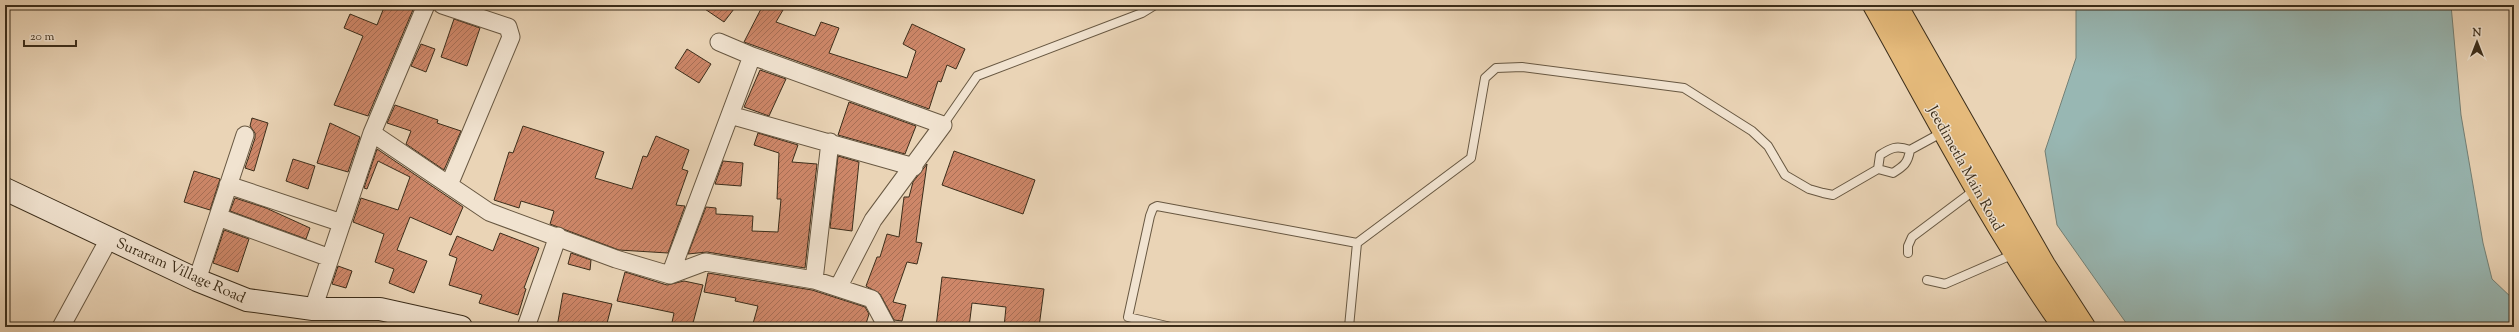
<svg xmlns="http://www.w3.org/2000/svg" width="2519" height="332" viewBox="0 0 2519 332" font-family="'Sorts Mill Goudy',serif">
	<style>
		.water { fill: #98b7b3; stroke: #738076 }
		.building { fill: url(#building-hatch); stroke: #3b2d1a }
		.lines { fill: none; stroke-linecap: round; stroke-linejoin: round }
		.service-casing { stroke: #675741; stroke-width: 10 }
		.minor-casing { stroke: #675741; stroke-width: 19 }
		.secondary-casing { stroke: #3b2d1a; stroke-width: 24 }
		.primary-casing { stroke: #3b2d1a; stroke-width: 24 }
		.service { stroke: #f1e3d0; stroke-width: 8 }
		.minor { stroke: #f1e3d0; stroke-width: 17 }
		.secondary { stroke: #f1e3d0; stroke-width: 22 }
		.primary { stroke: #e5ba7b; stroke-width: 22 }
		.labels { text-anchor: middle; stroke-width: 3; stroke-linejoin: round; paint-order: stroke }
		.street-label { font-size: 15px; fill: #3b2d1a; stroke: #f1e3d0 }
	</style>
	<defs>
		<pattern id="building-hatch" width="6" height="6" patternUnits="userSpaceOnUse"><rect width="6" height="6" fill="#ce8769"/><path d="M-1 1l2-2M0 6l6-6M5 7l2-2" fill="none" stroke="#a86f56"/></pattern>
	</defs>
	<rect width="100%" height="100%" fill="#ead4b6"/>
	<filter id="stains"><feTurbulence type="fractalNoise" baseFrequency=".005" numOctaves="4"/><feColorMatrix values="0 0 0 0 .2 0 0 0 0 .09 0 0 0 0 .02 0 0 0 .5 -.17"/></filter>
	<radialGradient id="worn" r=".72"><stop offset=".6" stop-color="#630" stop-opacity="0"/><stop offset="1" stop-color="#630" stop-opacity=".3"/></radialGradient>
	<path class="water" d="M2076,5h375l10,110 22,128 9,36 22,21v27h-385l-72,-102 -12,-74 31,-93z"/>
	<path class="building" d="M385,5h30l-47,111 -34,-11 29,-69 -19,-8 6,-14 27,11z
		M699,5h38l-13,17z
		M763,5h11l9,5 -7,12 39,14 6,-14 18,6 -10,25 78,25 9,-27 -13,-7 9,-20 53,25 -9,20 -9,-4 -6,17 -3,-1 -9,28 -185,-67z
		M454,19l26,9 -13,38 -26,-9z
		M421,44l14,5 -9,23 -15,-6z
		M687,49l24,15 -12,19 -24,-15z
		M760,70l26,9 -17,37 -25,-9z
		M849,102l67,24 -11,28 -67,-19z
		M395,105l43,15 -1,3 24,8 -17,39 -38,-26 5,-13 -24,-8z
		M252,118l16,5 -14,48 -9,-3 10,-30v-5l-5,-7z
		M330,123l30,14 -12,35 -31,-9z
		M523,126l81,26 -9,26 37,11 11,-33 4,1 9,-21 33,14 -7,19 6,2 -12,34 9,1 -17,47 -49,-3 -69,-26 4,-13 -33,-10 -2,7 -25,-8 15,-48 4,1z
		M758,133l40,12 -6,17 25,2 -12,104 -98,-16 -19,2 18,-47 10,1v6l37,2 -1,15 26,1 3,-33h-4l2,-46 -25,-8z
		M377,149l86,58 -12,28 -41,-18 -13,33 30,11 -13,32 -25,-10 5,-14 -19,-7 9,-28 -31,-12 8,-24 37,12 12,-33 -32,-16 -11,28 -3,-1z
		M954,151l81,29 -12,34 -81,-29z
		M838,156l21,6 -7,69 -22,-3z
		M293,159l22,7 -7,23 -22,-8z
		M723,161l20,2 -2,23 -26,-2z
		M927,164l-11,78 6,1 -5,21 -10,-2 -14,40 13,3 -4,16 -8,-1 -14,-26 -14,-8 11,-29h3l7,-23 12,3 5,-40h5l4,-15z
		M194,171l26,8 -10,31 -26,-8z
		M235,198l31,10 44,20 -4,11 -76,-28z
		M224,230l25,9 -11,33 -25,-9z
		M500,233l39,15 -15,40 2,1 -8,26 -39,-12 3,-8 -33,-10 8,-27 -8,-3 8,-19 36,15z
		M571,253l20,7 -1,10 -22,-6z
		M338,266l14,5 -6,17 -14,-4z
		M625,272l42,13 17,-4 19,4 -11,42h-21l3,-14 -57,-12z
		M708,273l104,17 53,17 4,7 -4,13h-113l6,-21 -23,-5 1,-3 -32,-6z
		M942,277l102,12 -5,38h-35l2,-20 -34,-4 -3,24h-33z
		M563,293l49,11 -6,23h-49z"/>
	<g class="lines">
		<g class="service-casing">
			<path id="service" d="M943,125l34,-49 165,-63 13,-8
				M1878,169l2,-14c11,-7 16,-10 30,-5l33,-18
				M1878,169l15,4c11,-7 15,-10 17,-23
				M1908,253v-7l4,-9 64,-48
				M1927,280l18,4 69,-30
				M1171,327l-43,-10 22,-101 3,-8 4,-2 200,37
				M1349,327l8,-84 114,-85 14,-80 11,-10 26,-1 162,21 68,43 16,15 17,29 24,14 14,4 10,2 45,-26"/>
		</g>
		<g class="minor-casing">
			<path id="minor" d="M442,5l66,22 3,10 -62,148
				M719,42l33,14
				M730,115l184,52
				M372,133l117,79 127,47 54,16 35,-13 109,18 58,19 15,28
				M228,185l114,38
				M218,217l112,41
				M670,275l82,-219 191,69 -70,95 -34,66
				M197,280l48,-145
				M814,280l16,-138
				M313,309l59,-176 54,-128
				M61,327l48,-88
				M526,327l32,-91"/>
		</g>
		<g class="secondary-casing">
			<path id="secondary" d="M5,189l192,91 50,20 66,9h67l81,18"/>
		</g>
		<g class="primary-casing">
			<path id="primary" d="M1874,5c61,109 118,220 190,322
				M1896,5l148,260 40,62"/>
		</g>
		<use href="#service" class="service"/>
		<use href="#minor" class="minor"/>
		<use href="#secondary" class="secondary"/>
		<use href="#primary" class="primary"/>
	</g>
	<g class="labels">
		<g class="street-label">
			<text transform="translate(1966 168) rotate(61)" y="5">Jeedimetla Main Road</text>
			<text transform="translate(181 270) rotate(24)" y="5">Suraram Village Road</text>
		</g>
	</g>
	<rect width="2519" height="332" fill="none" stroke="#ead4b6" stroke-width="20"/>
	<rect x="6" y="6" width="2507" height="320" fill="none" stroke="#3b2d1a" stroke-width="2"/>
	<rect x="10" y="10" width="2499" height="312" fill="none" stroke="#3b2d1a"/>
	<g transform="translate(2477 42)" stroke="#f1e3d0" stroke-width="3" paint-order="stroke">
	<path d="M0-3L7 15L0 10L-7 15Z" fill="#3b2d1a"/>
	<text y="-6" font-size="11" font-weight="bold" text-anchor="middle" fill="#3b2d1a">N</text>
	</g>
	<path d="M24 40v6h52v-6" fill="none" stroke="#3b2d1a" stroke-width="2"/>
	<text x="30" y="40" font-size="12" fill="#3b2d1a" stroke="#f1e3d0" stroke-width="3" paint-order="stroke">20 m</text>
	<rect width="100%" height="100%" filter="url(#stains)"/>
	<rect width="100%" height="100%" fill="url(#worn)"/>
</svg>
